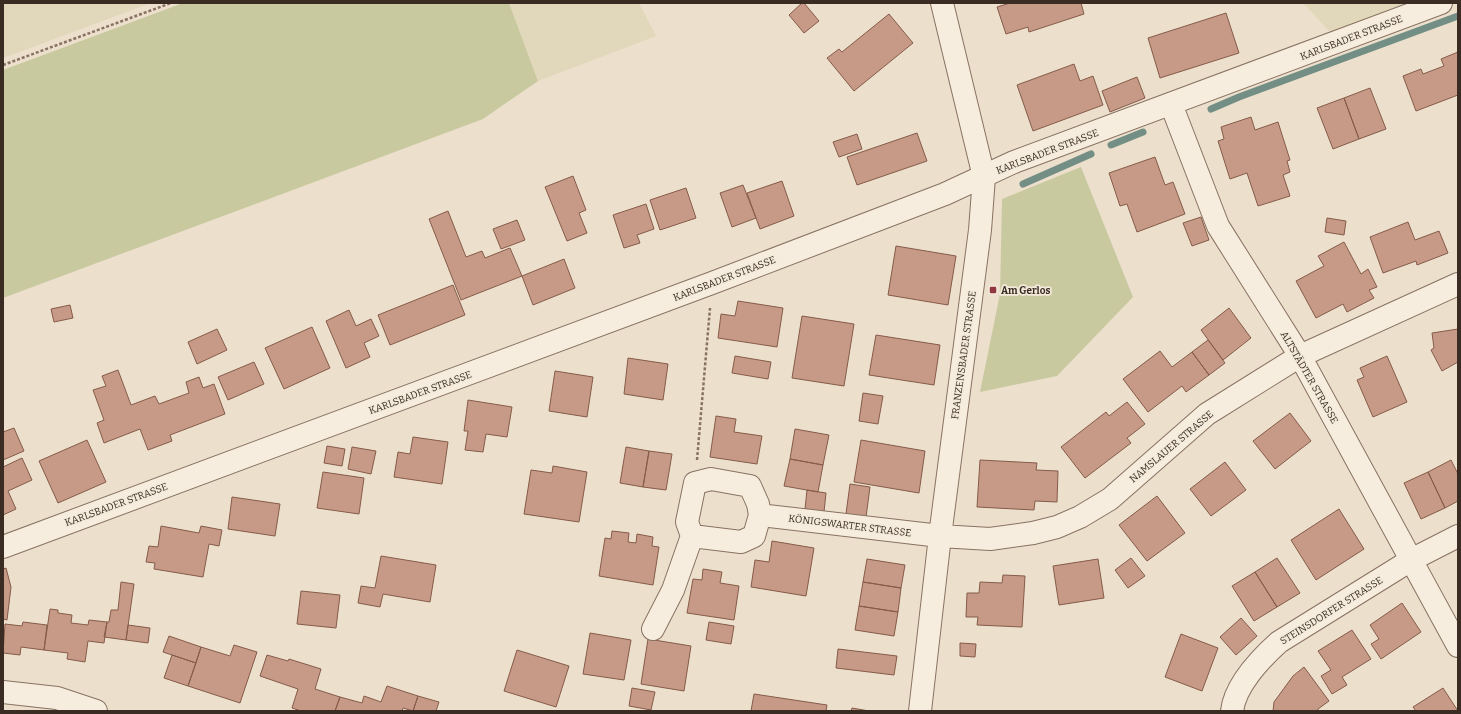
<svg xmlns="http://www.w3.org/2000/svg" width="1461" height="714" viewBox="0 0 1461 714" font-family="Bitter,serif">
	<style>
		.farmland { fill: #e1d7ba }
		.green { fill: #c9c9a0 }
		.lines { fill: none; stroke-linecap: round; stroke-linejoin: round }
		.stream { stroke: #738f85; stroke-width: 7 }
		.building { fill: #c69a86; stroke: #855b49 }
		.street-casing { stroke: #887261; stroke-width: 24 }
		.path { stroke: #887261; stroke-width: 2.5; stroke-dasharray: 3 2; stroke-linecap: butt }
		.street { stroke: #f7eddf; stroke-width: 22 }
		.poi-dot { fill: #923640; stroke: #f4eadb; stroke-width: 1.5 }
		.labels { text-anchor: middle; stroke-width: 3.5; stroke-linejoin: round; paint-order: stroke }
		.street-label { font-size: 10px; fill: #3a2c23; stroke: #f4eadb }
		.poi-label { font-size: 10px; font-weight: bold; fill: #3a2c23; stroke: #f4eadb; text-anchor: start }
	</style>
	<rect width="100%" height="100%" fill="#ecdfcc"/>
	<path class="farmland" d="M3,3h148l-148,55z
		M509,3h130l17,33 -118,45z
		M1303,3h105l-78,29z"/>
	<path class="green" d="M183,3h326l29,78 -55,38 -480,179v-228z
		M1081,167l52,130 -76,79 -77,16 20,-98 2,-95z"/>
	<g class="lines">
		<path class="stream" d="M1211,109l28,-12 219,-81
			M1111,145l32,-13
			M1023,184l68,-30"/>
	</g>
	<path class="building" d="M802,3h2l15,18 -15,12 -15,-18z
		M1010,3h71l3,11 -55,18 -1,-5 -22,7 -9,-27z
		M1226,13l13,40 -79,25 -12,-40z
		M889,14l24,29 -59,48 -27,-33 12,-9 3,3z
		M1458,52v43l-42,16 -13,-35 18,-7 2,5 21,-8 -3,-7z
		M1074,64l6,17 13,-5 10,29 -70,26 -16,-46z
		M1137,77l8,21 -35,14 -8,-21z
		M1370,88l16,41 -27,10 -15,-41z
		M1344,98l15,41 -26,10 -16,-41z
		M1251,117l4,13 23,-8 12,38 -3,1 3,11 -7,3 7,21 -32,10 -11,-33 -17,6 -12,-38 6,-2 -3,-12z
		M917,133l10,28 -70,24 -10,-28z
		M857,134l5,15 -23,8 -6,-15z
		M1155,157l10,28 8,-3 12,32 -48,18 -10,-28 -7,2 -11,-33z
		M573,176l13,34 -7,3 8,20 -20,8 -22,-54z
		M782,181l12,35 -34,13 -13,-36z
		M743,185l13,33 -24,9 -12,-34z
		M686,188l10,30 -36,12 -10,-30z
		M646,204l8,25 -17,6 3,8 -16,5 -11,-33z
		M448,211l18,46 16,-6 3,7 25,-10 12,28 -61,24 -32,-81z
		M1201,217l8,23 -17,6 -9,-23z
		M1327,218l19,3 -2,14 -19,-3z
		M517,220l8,20 -24,9 -8,-20z
		M1408,222l7,18 24,-9 9,22 -31,12 -1,-4 -33,12 -13,-36z
		M1344,242l17,32 7,-5 9,18 -8,3 5,8 -27,14 -4,-8 -27,14 -20,-37 28,-15 -6,-10z
		M896,246l60,10 -8,49 -60,-10z
		M564,259l11,29 -42,17 -11,-29z
		M453,285l12,30 -75,30 -12,-30z
		M738,301l45,7 -6,39 -59,-9 3,-24 14,2z
		M70,305l3,13 -19,4 -3,-13z
		M1229,308l22,30 -28,22 -22,-30z
		M349,310l7,16 15,-7 8,17 -15,7 6,14 -24,11 -20,-47z
		M802,316l52,8 -10,62 -52,-8z
		M312,327l18,41 -46,21 -19,-41z
		M217,329l10,21 -30,14 -9,-22z
		M1458,329v33l-16,9 -11,-21 3,-2 -2,-15z
		M876,335l64,10 -6,40 -65,-10z
		M1208,340l17,23 -16,12 -17,-23z
		M1160,351l12,16 20,-15 17,23 -23,17 -4,-6 -34,26 -25,-33z
		M735,356l36,6 -3,17 -36,-6z
		M1387,356l20,46 -34,15 -16,-37 7,-3 -4,-9z
		M628,358l40,6 -5,36 -39,-6z
		M254,362l10,22 -36,16 -10,-23z
		M118,370l13,35 24,-9 4,8 30,-11 -3,-11 13,-5 4,11 11,-4 11,30 -55,21 2,6 -24,9 -8,-21 -36,14 -7,-20 7,-3 -11,-30 13,-4 -4,-10z
		M555,371l38,6 -6,40 -38,-6z
		M863,393l20,3 -5,28 -19,-3z
		M468,400l44,7 -5,30 -21,-3 -3,18 -18,-2 3,-19h-4z
		M1127,402l18,22 -18,14 4,5 -46,35 -24,-31 45,-35 3,4z
		M1290,413l21,28 -36,28 -22,-28z
		M716,416l20,3 -2,13 28,4 -5,28 -47,-7z
		M14,428l10,23 -21,9v-28z
		M795,429l34,6 -6,30 -33,-6z
		M413,437l35,5 -6,42 -48,-7 4,-25 12,2z
		M87,440l19,42 -48,21 -19,-42z
		M861,440l64,11 -6,42 -65,-11z
		M327,446l18,3 -3,17 -18,-3z
		M352,447l24,4 -5,23 -23,-5z
		M626,447l23,4 -6,36 -23,-4z
		M649,451l23,3 -6,36 -23,-3z
		M22,458l10,22 -24,11 8,18 -13,6v-48z
		M790,459l33,6 -5,27 -34,-6z
		M980,460l57,3 -1,7 22,1 -1,31 -22,-1 -1,9 -57,-3z
		M1451,460l7,14v27l-13,7 -17,-36z
		M1225,462l21,28 -35,26 -21,-27z
		M553,466l34,6 -8,50 -55,-8 7,-44 21,3z
		M323,472l41,6 -5,36 -42,-6z
		M1428,472l17,36 -24,11 -17,-36z
		M850,484l20,3 -4,30 -20,-3z
		M807,490l19,3 -2,19 -19,-3z
		M1157,496l28,37 -38,28 -28,-36z
		M232,497l48,7 -5,32 -47,-7z
		M1339,509l25,40 -48,31 -25,-40z
		M161,526l38,7 2,-7 21,4 -3,16 -10,-2 -6,33 -49,-8 1,-6 -9,-1 3,-16 9,1z
		M612,531l17,2 -1,9 8,1 1,-9 16,3 -1,9 7,1 -6,38 -54,-9 6,-38 6,1z
		M772,541l42,7 -8,48 -55,-9 4,-27 14,2z
		M381,556l55,9 -6,37 -47,-8 -3,13 -22,-4 3,-17 14,2z
		M1131,558l14,18 -17,12 -13,-18z
		M1277,558l23,35 -23,14 -22,-35z
		M867,559l38,6 -4,23 -38,-6z
		M1098,559l6,39 -45,7 -6,-39z
		M6,568l5,19 -4,33 -4,-1v-50z
		M703,569l19,3 -2,11 19,3 -5,34 -47,-7 6,-34 9,1z
		M1255,572l22,35 -23,14 -22,-35z
		M1003,575l22,1 -3,51 -45,-2 1,-8h-12l1,-24h12l1,-11 22,1z
		M121,582l13,2 -8,56 -22,-3 3,-15h2l2,-12h7z
		M863,582l38,6 -3,24 -39,-6z
		M301,591l39,4 -4,33 -39,-4z
		M1402,603l19,29 -40,27 -10,-15 8,-5 -9,-14z
		M859,606l39,6 -4,24 -39,-6z
		M50,609l8,1v3l14,2 -1,8 17,2 1,-5 18,2 -3,21 -16,-2 -3,21 -18,-3 1,-6 -24,-3z
		M1241,618l16,18 -21,19 -16,-18z
		M23,622l24,3 -3,25 -23,-3 -1,8 -17,-2 2,-29 17,2z
		M709,622l25,4 -3,18 -25,-4z
		M128,625l22,3 -2,15 -22,-3z
		M1352,630l19,29 -29,18 5,8 -15,9 -11,-18 10,-6 -13,-19z
		M590,633l41,7 -7,40 -41,-6z
		M1181,634l37,14 -16,43 -37,-14z
		M169,636l32,11 -5,16 -33,-11z
		M648,639l43,7 -7,45 -43,-7z
		M960,643l16,1 -1,13 -15,-1z
		M234,645l23,7 -17,51 -52,-17 13,-39 29,9z
		M838,649l59,7 -3,19 -58,-7z
		M517,650l52,16 -13,41 -52,-16z
		M172,655l24,8 -8,23 -24,-8z
		M267,655l21,6 1,-2 32,10 -6,20 25,8 -5,14h-34l-9,-3 6,-19 -38,-13z
		M1304,667l25,34 -11,8v2h-45l1,-9 19,-26z
		M387,686l31,10 -5,15 -10,-3 -1,3h-67l5,-14 22,6 2,-7 17,6z
		M632,688l23,4 -4,18 -22,-4z
		M1443,688l15,23h-42l-3,-4z
		M754,694l73,11 -1,6h-75z
		M418,696l21,6 -3,9h-23z
		M852,708l17,3h-18z"/>
	<g class="lines">
		<g class="street-casing">
			<path id="street" d="M1171,104l47,122 82,130 158,290
				M760,515l-2,-11 -8,-18 -39,-7 -16,4 -8,39 5,14 49,6 13,-6 6,-21 180,21 50,3 43,-6 24,-6 23,-10 30,-18 97,-85 93,-58 158,-72
				M3,547l709,-264 233,-89 69,-32 427,-159
				M653,629l20,-39 19,-54
				M3,692l54,6 39,13
				M920,711l20,-175 40,-306 4,-53 -42,-174
				M1232,711c3,-25 28,-52 47,-69l132,-82 47,-24"/>
		</g>
		<path class="path" d="M3,65l168,-62
			M697,460l13,-152"/>
		<use href="#street" class="street"/>
	</g>
	<rect class="poi-dot" x="989" y="286" width="8" height="8" rx="2"/>
	<g class="labels">
		<g class="street-label">
			<text transform="translate(1351 37) rotate(-21)" y="4">KARLSBADER STRASSE</text>
			<text transform="translate(1047 151) rotate(-21)" y="4">KARLSBADER STRASSE</text>
			<text transform="translate(724 278) rotate(-21)" y="4">KARLSBADER STRASSE</text>
			<text transform="translate(963 355) rotate(-82)" y="4">FRANZENSBADER STRASSE</text>
			<text transform="translate(1310 377) rotate(60)" y="4">ALTSTÄDTER STRASSE</text>
			<text transform="translate(420 392) rotate(-20)" y="4">KARLSBADER STRASSE</text>
			<text transform="translate(1171 446) rotate(-40)" y="4">NAMSLAUER STRASSE</text>
			<text transform="translate(116 504) rotate(-20)" y="4">KARLSBADER STRASSE</text>
			<text transform="translate(850 525) rotate(7)" y="4">KÖNIGSWARTER STRASSE</text>
			<text transform="translate(1331 610) rotate(-32)" y="4">STEINSDORFER STRASSE</text>
		</g>
		<g class="poi-label">
			<text x="1001" y="294">Am Gerlos</text>
		</g>
	</g>
	<rect width="1461" height="714" fill="none" stroke="#3a2c23" stroke-width="8"/>
</svg>
